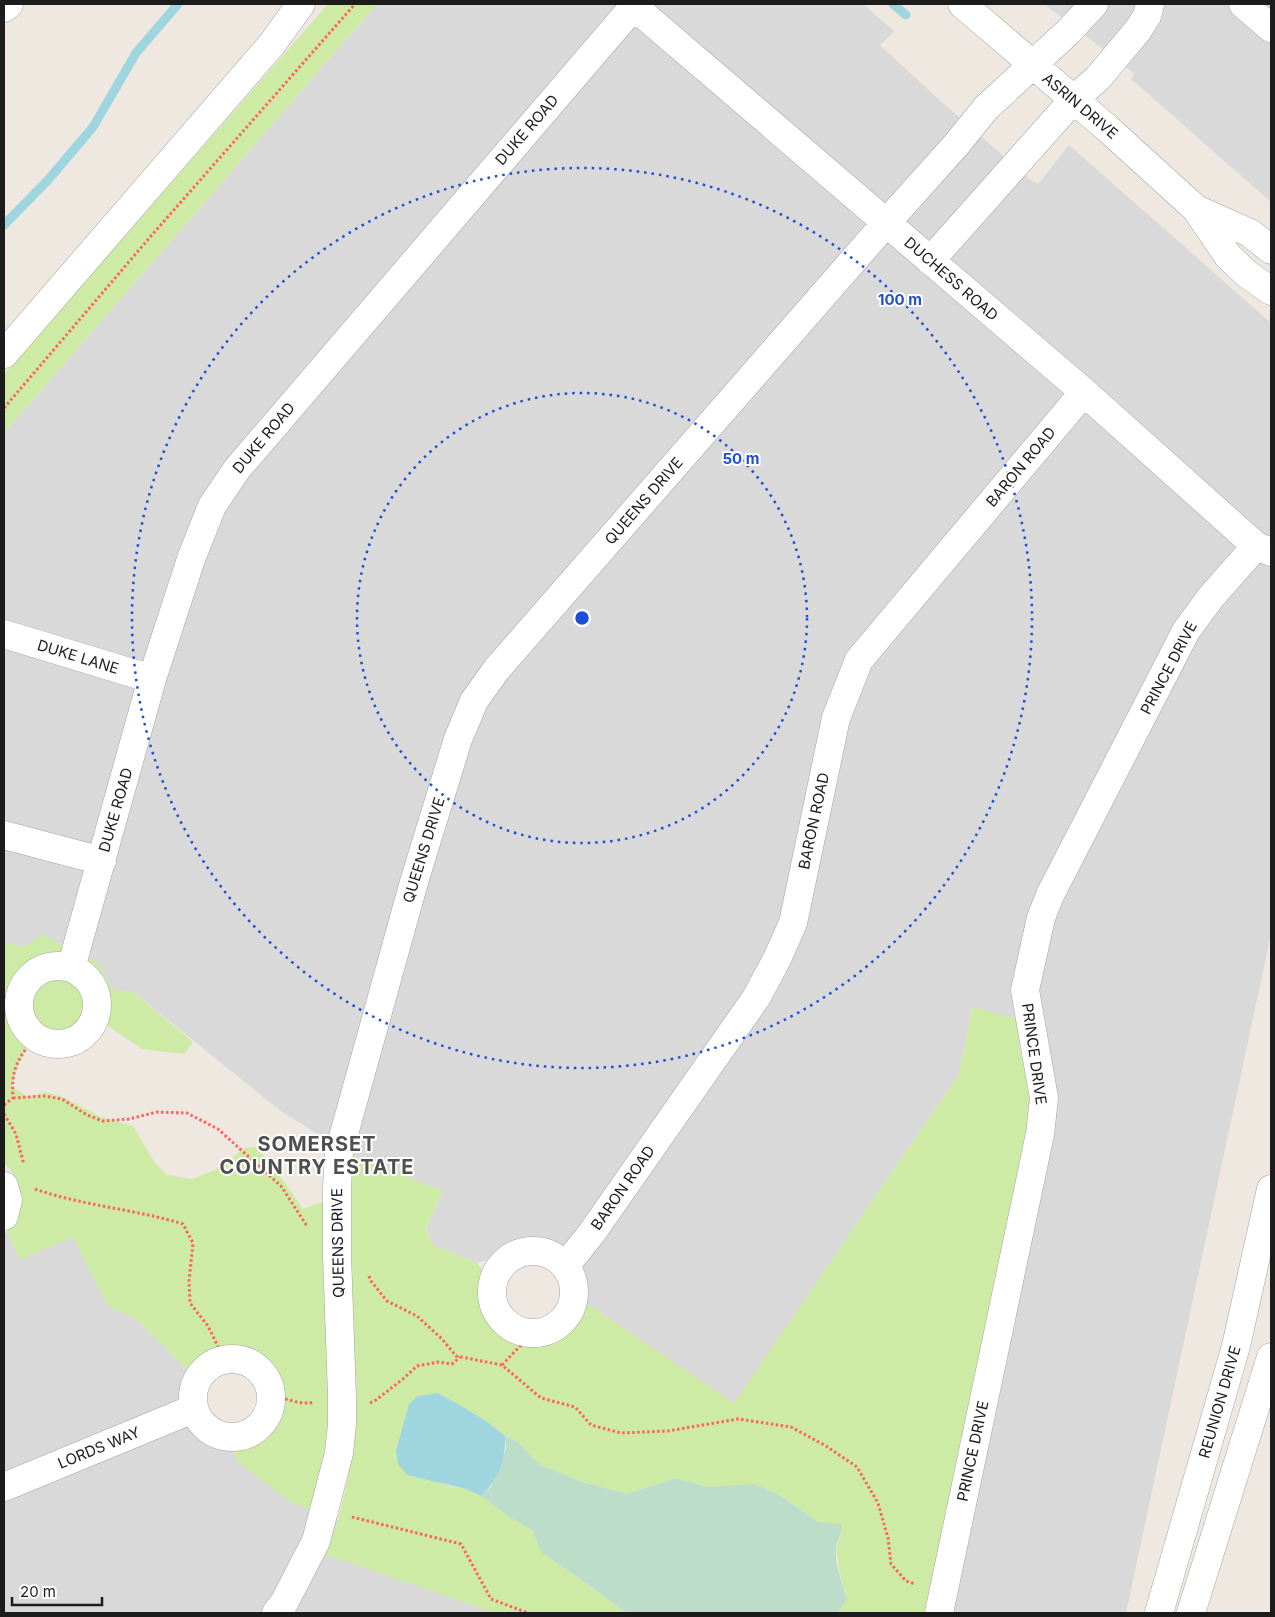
<svg xmlns="http://www.w3.org/2000/svg" width="1275" height="1617" viewBox="0 0 1275 1617" font-family="Inter,sans-serif">
	<style>
		.residential { fill: #dad9d9 }
		.grass { fill: #cdeba4 }
		.wetland { fill: #bdddcb }
		.water { fill: #9fd5de }
		.lines { fill: none; stroke-linecap: round; stroke-linejoin: round }
		.stream { stroke: #9fd5de; stroke-width: 9 }
		.minor-casing { stroke: #a3a3a3; stroke-width: 29 }
		.path { stroke: #ff6361; stroke-width: 3; stroke-dasharray: 2.5 2.5; stroke-linecap: butt }
		.minor { stroke: #fff; stroke-width: 28 }
		.ring { fill: none; stroke: #1d4ed8; stroke-width: 2.5; stroke-dasharray: 2.5 5 }
		.labels { text-anchor: middle; stroke-width: 4; stroke-linejoin: round; paint-order: stroke }
		.street-label { font-size: 15px; fill: #1c1c1c; stroke: #fff }
		.district-label { font-size: 20px; font-weight: bold; letter-spacing: 1px; fill: #4f4f4f; stroke: #fff }
		.centre { fill: #1d4ed8; stroke: #fff; stroke-width: 2.5 }
		.ring-label { font-size: 15px; text-anchor: middle; font-weight: bold; fill: #1d4ed8; stroke: #fff; stroke-width: 4; stroke-linejoin: round; paint-order: stroke }
	</style>
	<rect width="100%" height="100%" fill="#eee8e1"/>
	<path class="residential" d="M377,4h486l31,27 -14,14 65,60 86,75 7,4 31,-39 202,178v611l-145,679h-202l105,-493 -1,-39 -8,-33 -3,-29 -45,-11 -13,66 -225,330 -149,-102 -44,-58 -64,19 -44,-18 -7,-17 17,-37 -91,-36 -70,-43 -149,-120 -20,-2 -16,-28 -76,-15 -17,-5v-509z
		M1044,4h227v198l-140,-123 3,-5 -9,-8z
		M7,1231l13,29 54,-24 34,70 27,12 55,54 -5,11 -3,11 1,12 3,11 7,12 11,10 13,6 15,2 5,14 76,50 25,9 -13,34 170,59h-491v-378z"/>
	<path class="grass" d="M328,4h49l-373,429v-59z
		M43,935l54,27 16,28 20,2 60,50 -9,12 -42,-5 -37,-25c-19,30 -45,37 -77,22 -8,13 -13,25 -16,40l16,11 17,-5 18,5 38,20 32,9 22,37 12,12 25,4 23,-9 30,-22 11,-1 24,29 23,33 20,-7c3,83 12,166 2,249 -2,20 -8,40 -12,60l-22,-9 -54,-41 -5,-14c99,-18 21,-150 -42,-75l-55,-54 -27,-12 -35,-69 -53,23 -13,-29c13,-20 18,-51 -3,-68v-221l17,5z
		M972,1007l46,12c0,10 0,21 2,31 6,25 12,43 9,70l-105,493h-86l9,-14 -8,-29 -3,-22 6,-16 -24,-10 -37,-26 -27,-11 -47,2 -31,-9 -49,16 -44,-12 -43,-17 -23,-24 -12,-5 -9,-8 -28,-18 -30,-17 -29,11 -13,46 52,36 18,3 15,7 27,20 26,15 7,21 39,27 47,34h-132l-171,-59 14,-34 10,-41 8,-65 -7,-214 3,-45 91,36 -17,37 7,17 44,18 9,11c-2,9 -4,18 -3,27 7,37 54,53 82,26 7,-6 10,-15 13,-23l7,-2 149,101 225,-329z"/>
	<path class="wetland" d="M505,1436l12,5 23,24 43,17 44,12 49,-16 31,9 47,-3 27,12 37,26 23,2c2,12 -4,14 -5,24 -2,14 7,37 11,51l-9,14h-211l-47,-34 -39,-27 -8,-21 -25,-15 -27,-20 10,-9 15,-38z"/>
	<path class="water" d="M438,1393c23,13 47,25 67,43 1,23 -7,45 -24,60l-15,-7 -59,-14 -9,-11 -2,-14 13,-46 9,-8z"/>
	<g class="lines">
		<path class="stream" d="M893,4l13,11
			M4,225l44,-45 45,-53 43,-74 42,-49"/>
		<g class="minor-casing">
			<path id="minor" d="M631,4l453,388 172,154 15,6
				M962,4l145,124 89,81 32,47 19,18 24,17
				M1243,4l28,24
				M4,8l5,-4
				M1196,209l54,24 21,17
				M930,261l144,-162 24,-21 40,-48 9,-14 3,-12
				M4,354l268,-310 29,-40
				M4,634l148,45
				M4,835l98,26
				M19 1005a39 39 0 1 1 78 0a39 39 0 1 1-78 0Z
				M71,968l81,-289 39,-120 21,-53 25,-37 397,-463
				M4,1186l4,14 -4,16
				M492 1292a41 41 0 1 1 82 0a41 41 0 1 1-82 0Z
				M565,1266l26,-32 165,-236 21,-39 16,-36 43,-205 23,-58 225,-268
				M193 1398a39 39 0 1 1 78 0a39 39 0 1 1-78 0Z
				M4,1487l189,-78
				M276,1613l8,-10 32,-62 23,-88 3,-29v-28l-5,-141v-68l2,-35 75,-270 44,-143 16,-38 22,-31 390,-447 70,-78 30,-37 83,-77 25,-27
				M939,1613l101,-479 4,-36 -19,-108 16,-72 9,-23 136,-264 25,-34 45,-51
				M1159,1613l77,-267 35,-157
				M1191,1613l80,-256"/>
		</g>
		<path class="path" d="M4,408l147,-172 204,-232
			M13,1098l31,-2 18,3 25,16 16,6 26,-2 28,-7 30,1 31,16 63,57 26,40
			M4,1105l9,-7c-2,-29 4,-38 22,-61
			M4,1114l12,20 7,27v3
			M35,1189c48,17 100,20 148,35l10,19 -4,38 1,22 18,23 16,33
			M369,1276l2,5 16,20 30,15 25,23 14,17 46,9 39,33 34,9 16,18 30,8 47,-2 70,-12 53,8 35,19 31,21 21,36 10,35 3,26 15,17 9,3
			M502,1365l21,-22 3,-11
			M271,1394c13,4 30,12 43,8
			M370,1403l6,-3 27,-21 14,-13 21,-4 14,2 8,-7
			M352,1517l109,27 30,55 37,14"/>
		<use href="#minor" class="minor"/>
	</g>
	<g class="ring">
		<circle cx="582" cy="618" r="225"/>
		<circle cx="582" cy="618" r="450"/>
	</g>
	<g class="labels">
		<g class="street-label">
			<text transform="translate(1080 106) rotate(40)" y="5">ASRIN DRIVE</text>
			<text transform="translate(527 130) rotate(-49)" y="5">DUKE ROAD</text>
			<text transform="translate(951 279) rotate(41)" y="5">DUCHESS ROAD</text>
			<text transform="translate(264 438) rotate(-50)" y="5">DUKE ROAD</text>
			<text transform="translate(1021 467) rotate(-50)" y="5">BARON ROAD</text>
			<text transform="translate(644 501) rotate(-49)" y="5">QUEENS DRIVE</text>
			<text transform="translate(78 657) rotate(17)" y="5">DUKE LANE</text>
			<text transform="translate(1169 668) rotate(-62)" y="5">PRINCE DRIVE</text>
			<text transform="translate(116 810) rotate(-74)" y="5">DUKE ROAD</text>
			<text transform="translate(814 821) rotate(-78)" y="5">BARON ROAD</text>
			<text transform="translate(424 850) rotate(-73)" y="5">QUEENS DRIVE</text>
			<text transform="translate(1034 1054) rotate(82)" y="5">PRINCE DRIVE</text>
			<text transform="translate(623 1188) rotate(-55)" y="5">BARON ROAD</text>
			<text transform="translate(338 1243) rotate(-91)" y="5">QUEENS DRIVE</text>
			<text transform="translate(1220 1402) rotate(-74)" y="5">REUNION DRIVE</text>
			<text transform="translate(99 1448) rotate(-22)" y="5">LORDS WAY</text>
			<text transform="translate(973 1451) rotate(-78)" y="5">PRINCE DRIVE</text>
		</g>
		<g class="district-label">
			<text x="317" y="1151">SOMERSET<tspan x="317" dy="23">COUNTRY ESTATE</tspan></text>
		</g>
	</g>
	<circle cx="582" cy="618" r="8" class="centre"/>
	<g class="ring-label">
		<text x="900" y="305">100 m</text>
		<text x="741" y="464">50 m</text>
	</g>
	<rect width="1275" height="1617" fill="none" stroke="#1c1c1c" stroke-width="10"/>
	<path d="M12 1597v8h90v-8" fill="none" stroke="#1c1c1c" stroke-width="2.5"/>
	<text x="20" y="1597" font-size="15" fill="#1c1c1c" stroke="#ffffff" stroke-width="4" paint-order="stroke">20 m</text>
</svg>
